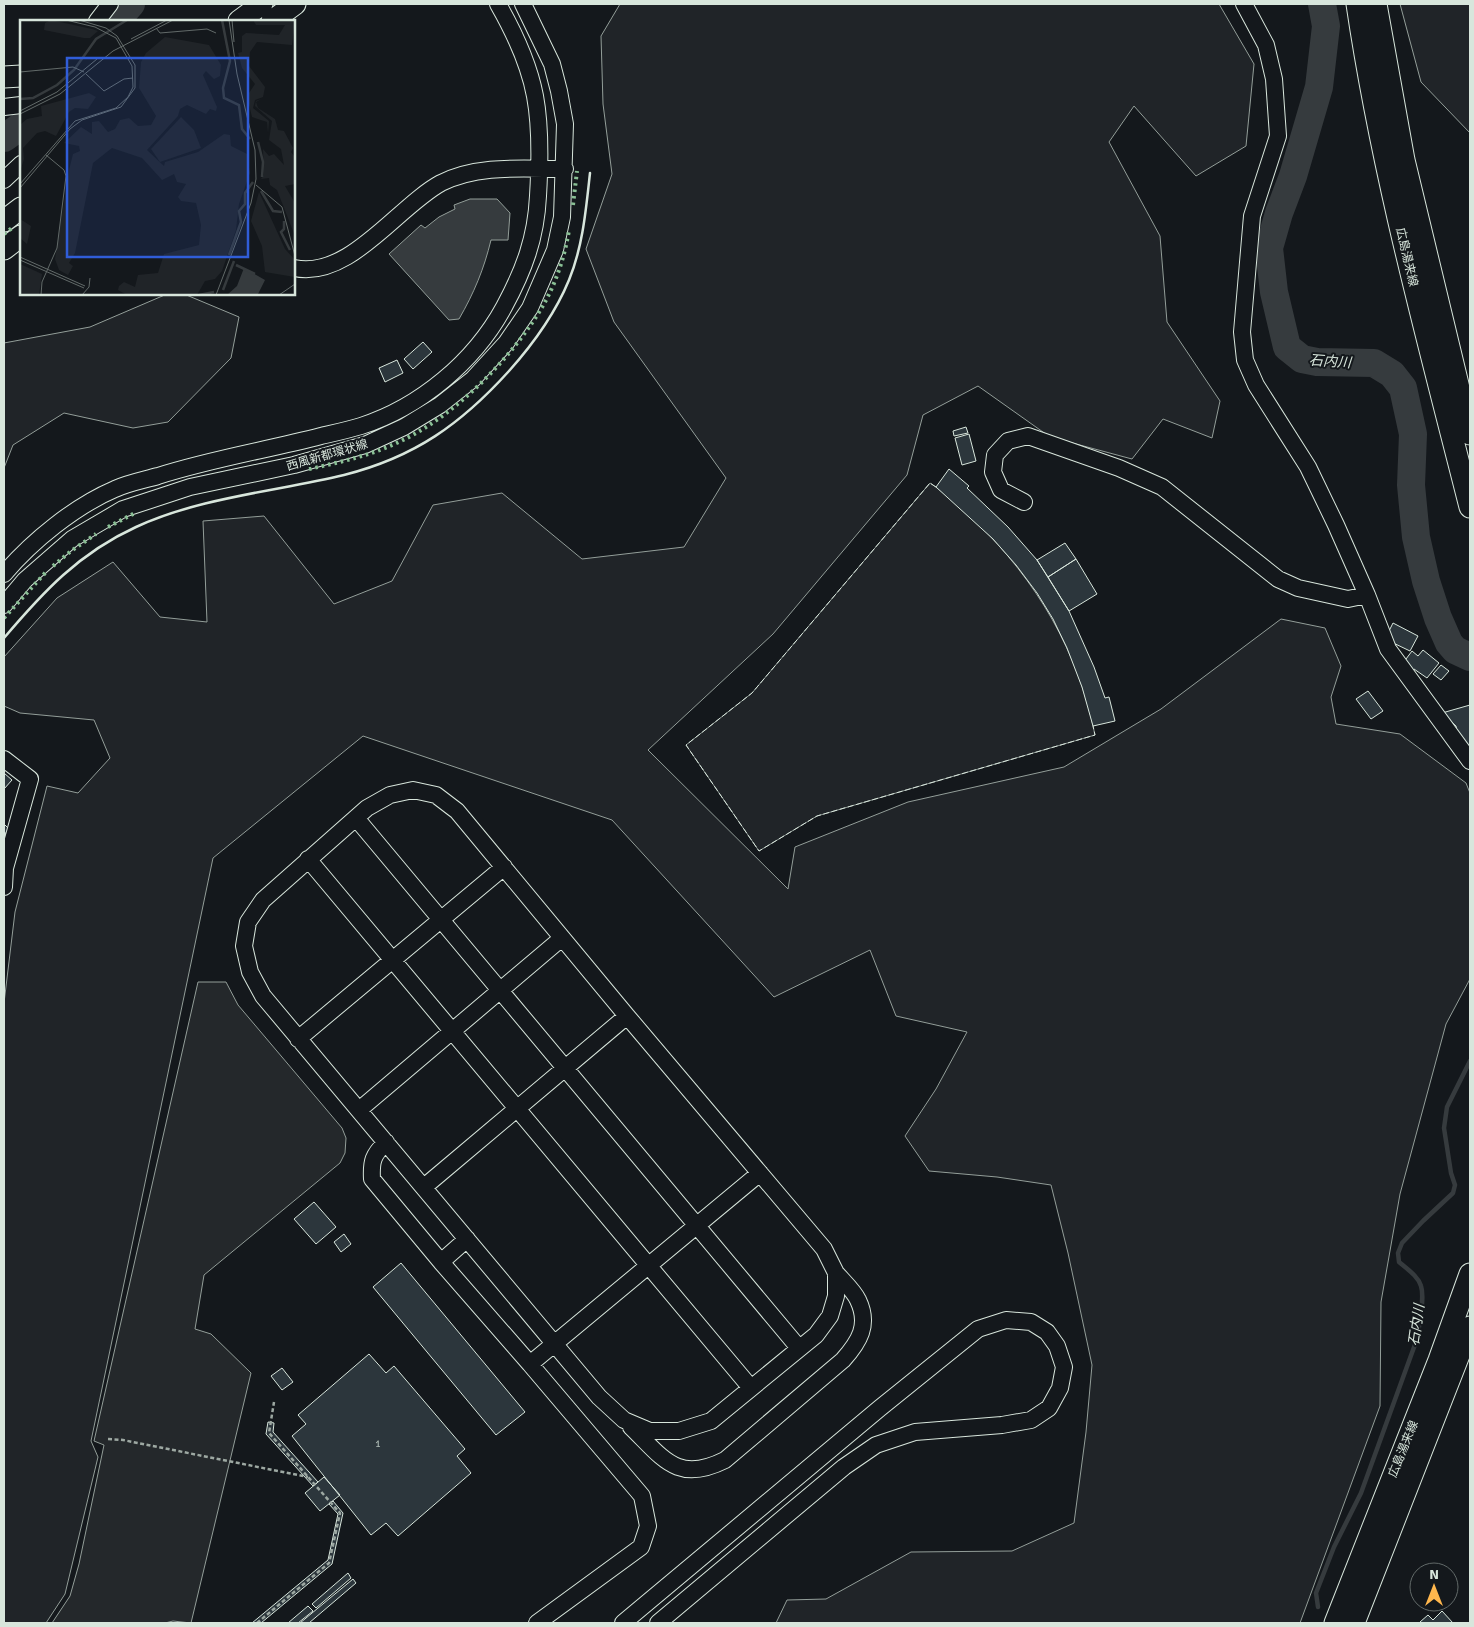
<svg xmlns="http://www.w3.org/2000/svg" width="1474" height="1627" viewBox="0 0 1474 1627" font-family="Signika,'Noto Sans JP',sans-serif">
	<style>
		.green { fill: #202428; stroke: #939e99 }
		.parking { fill: #24282b; stroke: #939e99 }
		.water { fill: #363b3e; stroke: #939e99 }
		.lines { fill: none; stroke-linecap: round; stroke-linejoin: round }
		.stream { stroke: #363b3e; stroke-width: 4.5 }
		.river { stroke: #363b3e; stroke-width: 28 }
		.building { fill: #2c363c; stroke: #d8e6dc }
		.minor-casing { stroke: #d8e6dc; stroke-width: 18 }
		.major-casing { stroke: #d8e6dc; stroke-width: 23 }
		.path { stroke: #9da8a2; stroke-width: 2.5; stroke-dasharray: 4 2.5; stroke-linecap: butt }
		.minor { stroke: #14181c; stroke-width: 16 }
		.major { stroke: #14181c; stroke-width: 21 }
		.hedge { stroke: #8ac095; stroke-width: 4; stroke-dasharray: 2.5 4; stroke-linecap: butt }
		.fence { stroke: #d8e6dc; stroke-width: 1; stroke-dasharray: 6 2.5; stroke-linecap: butt }
		.wall { stroke: #d8e6dc; stroke-width: 2.5 }
		.labels { text-anchor: middle; stroke-width: 4; stroke-linejoin: round; paint-order: stroke }
		.number-label { font-size: 10px; fill: #adbab4 }
		.street-label { font-size: 12px; fill: #d8e6dc; stroke: #14181c }
		.water-label { font-size: 14px; font-style: italic; fill: #d8e6dc; stroke: #14181c }
		.inset-river { fill: none; stroke: #363b3e; stroke-width: 2.5 }
		.inset-road { fill: none; stroke: #626a69; stroke-width: 1 }
		.view { fill: #305dd8; fill-opacity: 0.15; stroke: #305dd8; stroke-width: 2.5 }
		.inset-edge { fill: none; stroke: #d8e6dc; stroke-width: 2.5 }
	</style>
	<rect width="100%" height="100%" fill="#14181c"/>
	<path class="green" d="M620,4h599l35,60 -8,82 -50,30 -62,-70 -25,36 51,94 7,86 53,79 -8,37 -49,-19 -31,40 -82,-22 -72,-51 -55,29 -16,60 -134,159 -125,116 140,139 7,-42 113,-45 156,-35 97,-58 120,-90 44,9 16,38 -10,31 5,27 64,10 66,49 4,10v186l-24,45 -46,170 -19,108 -1,104 -80,217h-524l11,-23 39,-1 85,-47 101,-1 62,-28 12,-91 6,-67 -24,-112 -17,-68 -54,-8 -68,-6 -24,-35 31,-47 31,-57 -71,-16 -26,-66 -96,47 -162,-177 -249,-84 -150,122 -122,583 7,16 -33,137 -19,29h-42v-620l11,-91 32,-126 31,7 32,-35 -16,-38 -74,-7 -16,-7v-49l53,-59 56,-36 47,55 47,5 -4,-101 61,-5 70,88 58,-23 41,-76 69,-12 80,66 102,-12 42,-69 -112,-156 -28,-73 26,-75 -9,-70 -2,-68z
		M1400,4h70v129l-49,-51z
		M167,294h17l55,23 -8,41 -63,64 -35,6 -69,-15 -51,32 -9,23v-125l86,-16z
		M930,483c16,11 32,25 46,39 61,59 102,129 119,213l-278,81 -58,35 -73,-106 66,-52z"/>
	<path class="parking" d="M198,982h28l12,23 104,123 4,10 -1,15 -5,10 -136,112 -9,54 16,5 40,39 -60,250 -18,-2 -8,2h-113l18,-27 9,-32 25,-119 -10,-4z"/>
	<path class="water" d="M470,199h27l13,14 -2,27h-17c-7,29 -17,53 -32,79l-10,1 -60,-66 32,-29 4,3 14,-11 16,-8 -1,-4z"/>
	<g class="lines">
		<path class="stream" d="M1318,1607l-2,-14 18,-46 27,-54 56,-154c2,-14 8,-41 4,-53 -3,-10 -14,-17 -22,-24l-1,-9 4,-10 21,-22 30,-28 2,-8 -4,-12 -7,-45 3,-21 23,-46"/>
		<path class="river" d="M1322,4l4,22 -7,61 -26,89 -14,37 -10,35 5,44 13,55 15,12 15,3 57,1 18,11 11,14 10,46 -2,51 5,52 10,44 12,37 11,25 6,7 15,7
			M116,21l15,-17
			M4,138l17,-12"/>
	</g>
	<path class="building" d="M423,342l9,10 -19,17 -9,-10z
		M397,360l6,13 -18,9 -6,-14z
		M966,427l2,6 -14,3 -1,-5z
		M969,434l7,27 -14,4 -7,-27z
		M949,469l20,17 -2,2 41,39 29,33 32,51 25,56 11,31 4,-1 6,24 -22,5 -11,-39 -15,-39 -14,-29 -16,-26 -21,-28 -23,-26 -57,-52z
		M1065,543l11,16 -28,18 -11,-17z
		M1076,559l21,35 -28,17 -21,-34z
		M1393,623l25,13 -8,15 -25,-12z
		M1423,650l16,13 -12,15 -13,-9 -2,2 -9,-8 9,-12 6,5z
		M1441,665l8,6 -8,9 -8,-6z
		M1368,691l15,20 -12,8 -15,-20z
		M1470,705v46l-12,-15 -2,-10 -14,-13z
		M4,773l8,7 -8,9z
		M4,824l5,5 -5,6z
		M314,1202l22,25 -20,17 -22,-25z
		M344,1234l7,10 -10,8 -7,-10z
		M401,1263l124,149 -29,23 -123,-148z
		M369,1354l17,19 8,-7 71,83 -8,7 14,17 -73,63 -12,-13 -15,12 -79,-99 14,-12 -8,-9z
		M282,1368l11,14 -11,8 -11,-14z
		M268,1422l6,1 -1,9 45,50 -5,4 -47,-52z
		M324,1477l16,18 -20,16 -15,-18z
		M333,1501l10,12 -11,51 -71,59h-9l76,-63 10,-46 -9,-10z
		M348,1573l3,5 -35,30 -4,-4z
		M353,1579l3,4 -47,40h-9z
		M308,1606l5,5 -15,12h-10z
		M1442,1611l11,12h-31l-2,-1 8,-7 5,5z"/>
	<g class="lines">
		<g class="minor-casing">
			<path id="minor" d="M1244,4l22,41 8,34 4,57 -26,80 -10,116 3,28 11,25 52,82 28,58 31,70 21,54 82,112
				M97,21l13,-17
				M4,107l17,-2
				M4,180l17,-16
				M294,268c55,12 103,-61 147,-85 37,-19 83,-14 124,-14
				M1024,502l-23,-12 -8,-18 2,-17 13,-14 20,-5 91,32 43,19 116,92 20,9 50,11 19,-4
				M4,574c28,-33 71,-68 111,-85 13,-6 29,-9 43,-13 53,-17 109,-26 163,-40 13,-3 27,-6 40,-10 59,-19 113,-64 143,-119 20,-37 32,-69 34,-111 2,-33 3,-68 -3,-100 -6,-32 -21,-64 -37,-92
				M4,605l21,-25 47,-41 51,-30 67,-22 104,-22 71,-20 39,-18 36,-22 33,-26 33,-36 24,-35 25,-58 7,-33 3,-93 -6,-33 -7,-27 -29,-60
				M4,759l26,20 -25,89 -1,19
				M413,790l23,5 21,16 170,205 197,233 12,24v23l-6,20 -14,19 -105,86 -32,10h-29l-26,-11 -25,-23 -336,-401 -13,-24 -6,-26 4,-24 15,-22 104,-92 23,-13z
				M356,818l443,530
				M308,859l443,529
				M298,1039l206,-172
				M359,1110l203,-172
				M386,1142c-13,13 -15,19 -14,37l69,83
				M424,1187l203,-171
				M467,1239l-26,23 89,102
				M631,1427c32,31 46,57 94,33l118,-100c16,-18 27,-35 15,-60 -4,-9 -15,-19 -22,-27
				M537,1623l104,-76 7,-21 -6,-30 -112,-132 230,-191
				M623,1623l257,-215 98,-79 28,-9 25,2 16,10 10,14 7,21 -4,21 -11,20 -18,12 -29,5 -87,7 -39,13 -32,22 -186,156"/>
		</g>
		<g class="major-casing">
			<path id="major" d="M1357,4c25,170 71,337 113,503
				M1376,4l28,156 66,274
				M239,21l23,-17
				M272,21l23,-17
				M4,77l17,-1
				M4,221l17,-13
				M4,249l17,-13
				M1335,1623l104,-263 31,-86
				M1354,1623l116,-296"/>
		</g>
		<path class="path" d="M108,1439l15,1 185,37
			M257,1623l72,-60 11,-50 -71,-80 5,-31"/>
		<use href="#minor" class="minor"/>
		<use href="#major" class="major"/>
		<path class="hedge" d="M573,205l4,-34
			M4,234l8,-6
			M309,469c32,-7 64,-14 94,-29 54,-26 113,-86 142,-138 12,-22 20,-47 24,-72
			M108,527l27,-14
			M53,566l18,-15 25,-17
			M4,618l42,-46"/>
		<path class="fence" d="M936,487l-6,-4 -178,210 -66,52 73,106 58,-35 278,-81 -2,-9"/>
		<path class="wall" d="M4,638c39,-46 75,-85 132,-111 62,-29 141,-36 208,-52 71,-18 117,-51 165,-104 25,-28 46,-57 60,-91 14,-34 17,-71 21,-107"/>
	</g>
	<g class="labels">
		<g class="number-label">
			<text x="378" y="1447">1</text>
		</g>
		<g class="street-label">
			<text transform="translate(1407 257) rotate(77)" y="4">広島湯来線</text>
			<text transform="translate(327 455) rotate(-16)" y="4">西風新都環状線</text>
			<text transform="translate(1403 1449) rotate(-68)" y="4">広島湯来線</text>
		</g>
		<g class="water-label">
			<text transform="translate(1330 361) rotate(4)" y="5">石内川</text>
			<text transform="translate(1416 1325) rotate(-82)" y="5">石内川</text>
		</g>
	</g>
	<g transform="translate(20 20)">
		<rect width="275" height="275" fill="#14181c"/>
		<path d="M31,0l41,9 6,2 -8,7h-6l-40,-8 1,-7zM233,0h42l-3,25 -35,-3 -7,10 -1,14 16,21 -2,10 -8,3 -2,8 16,13 -1,12 -1,-11 -15,-5 -5,-21 8,-12 -13,-16 -4,-15 4,-1v-16l4,-3 33,2 6,-10h-29zM145,17l44,8 12,20 -1,11 -6,3 -8,-8 -3,4 14,32 -1,4 -6,-2 -4,5 -19,-9 -7,4 -2,7 -31,34 17,16 1,-4 33,-10 26,-18 6,1 1,11 16,8 3,19 -11,31 -3,26 -14,41 -7,8 -10,2 -8,14h-70l-9,-5 1,-4 5,-4 11,5 3,-12 20,-2 6,-19 35,-9 2,-20 -5,-22 -15,-2 -3,-4 8,-13 -9,-2 -3,-8 -12,6 -20,-22 -30,-10 -19,15 -18,90 -6,10 4,3 -5,9 -9,-5 -4,-11 14,-89 4,-16 7,-3 -1,-5 -15,-3 17,-16 11,7v-12l7,-1 9,11 7,-3 5,-9 9,-2 9,8 13,-1 5,-9 -17,-28 2,-26 5,-9zM69,73l7,4 -8,12 -13,-1 -6,4 -13,24 -11,-5 -8,2 -14,15 1,11 -4,13 1,-48 6,-5 15,-3 -1,-10zM241,79l-5,3 2,6 17,11 3,11 6,1 9,17 -2,4 4,5v27l-10,2 10,17v33l-18,-46 -7,-5 -1,-7 -8,1 3,-4 -1,-26 6,7 5,-2 10,11 -3,-16 -12,-9 3,-19 -17,-15 1,-5zM161,97l13,13 7,18 -41,14 -9,-13zM239,172l26,57 10,11v17l-30,-5 -3,-26 -11,-25zM0,199l11,7 -4,18 -7,-6zM0,244l22,10 -3,21h-19z" fill="#202428"/>
		<path d="M224,248l21,12 -7,14 -31,1 10,-9z" fill="#363b3e"/>
		<path class="inset-river" d="M202,0l8,41 -7,27 1,10 15,7 3,24 8,10M0,79l13,-1 24,-13 17,-15 22,-31 31,-19M238,122l5,20 -1,15M241,171l12,20 9,1M264,201v8l-3,3 9,18M209,235l12,-33 -2,-11 6,-7v-11l8,-11M216,245l19,9M203,270l11,-29M179,275l15,-3"/>
		<path class="inset-road" d="M212,0l2,22M136,8l4,5 47,-4 9,4M111,19l36,-19M0,52l53,-5 11,5M66,54l18,17 20,-12 9,-1M0,91l37,-19 40,-33M0,94l40,-20 53,-43 60,-31M0,164l55,-63 41,-13 12,-11 5,-10 -1,-21 -16,-28 -21,-11 -29,-7M236,165l26,22 13,49M0,168l50,-59 12,-9 39,-13 14,-19v-23l-18,-29 -11,-8 -27,-8M0,237l65,29M0,240l64,28M21,275l1,-13 15,-34 9,-72 -2,-6 -18,-15M62,275l7,-8 1,-9M196,275l35,-92 5,-24 -1,-29 -18,-76 -8,-54M259,275l16,-11"/>
		<path class="view" d="M47,38h181v199h-181z"/>
		<rect width="275" height="275" class="inset-edge"/>
	</g>
	<rect width="1474" height="1627" fill="none" stroke="#d8e6dc" stroke-width="10"/>
	<g transform="translate(1434 1587)"><circle r="24" fill="#14181c" stroke="#626a69"/>
	<path d="M0-4L9 19L0 12L-9 19Z" fill="#ffb74d"/>
	<text y="-8" font-size="14" font-weight="bold" text-anchor="middle" fill="#d8e6dc">N</text>
	</g>
</svg>
